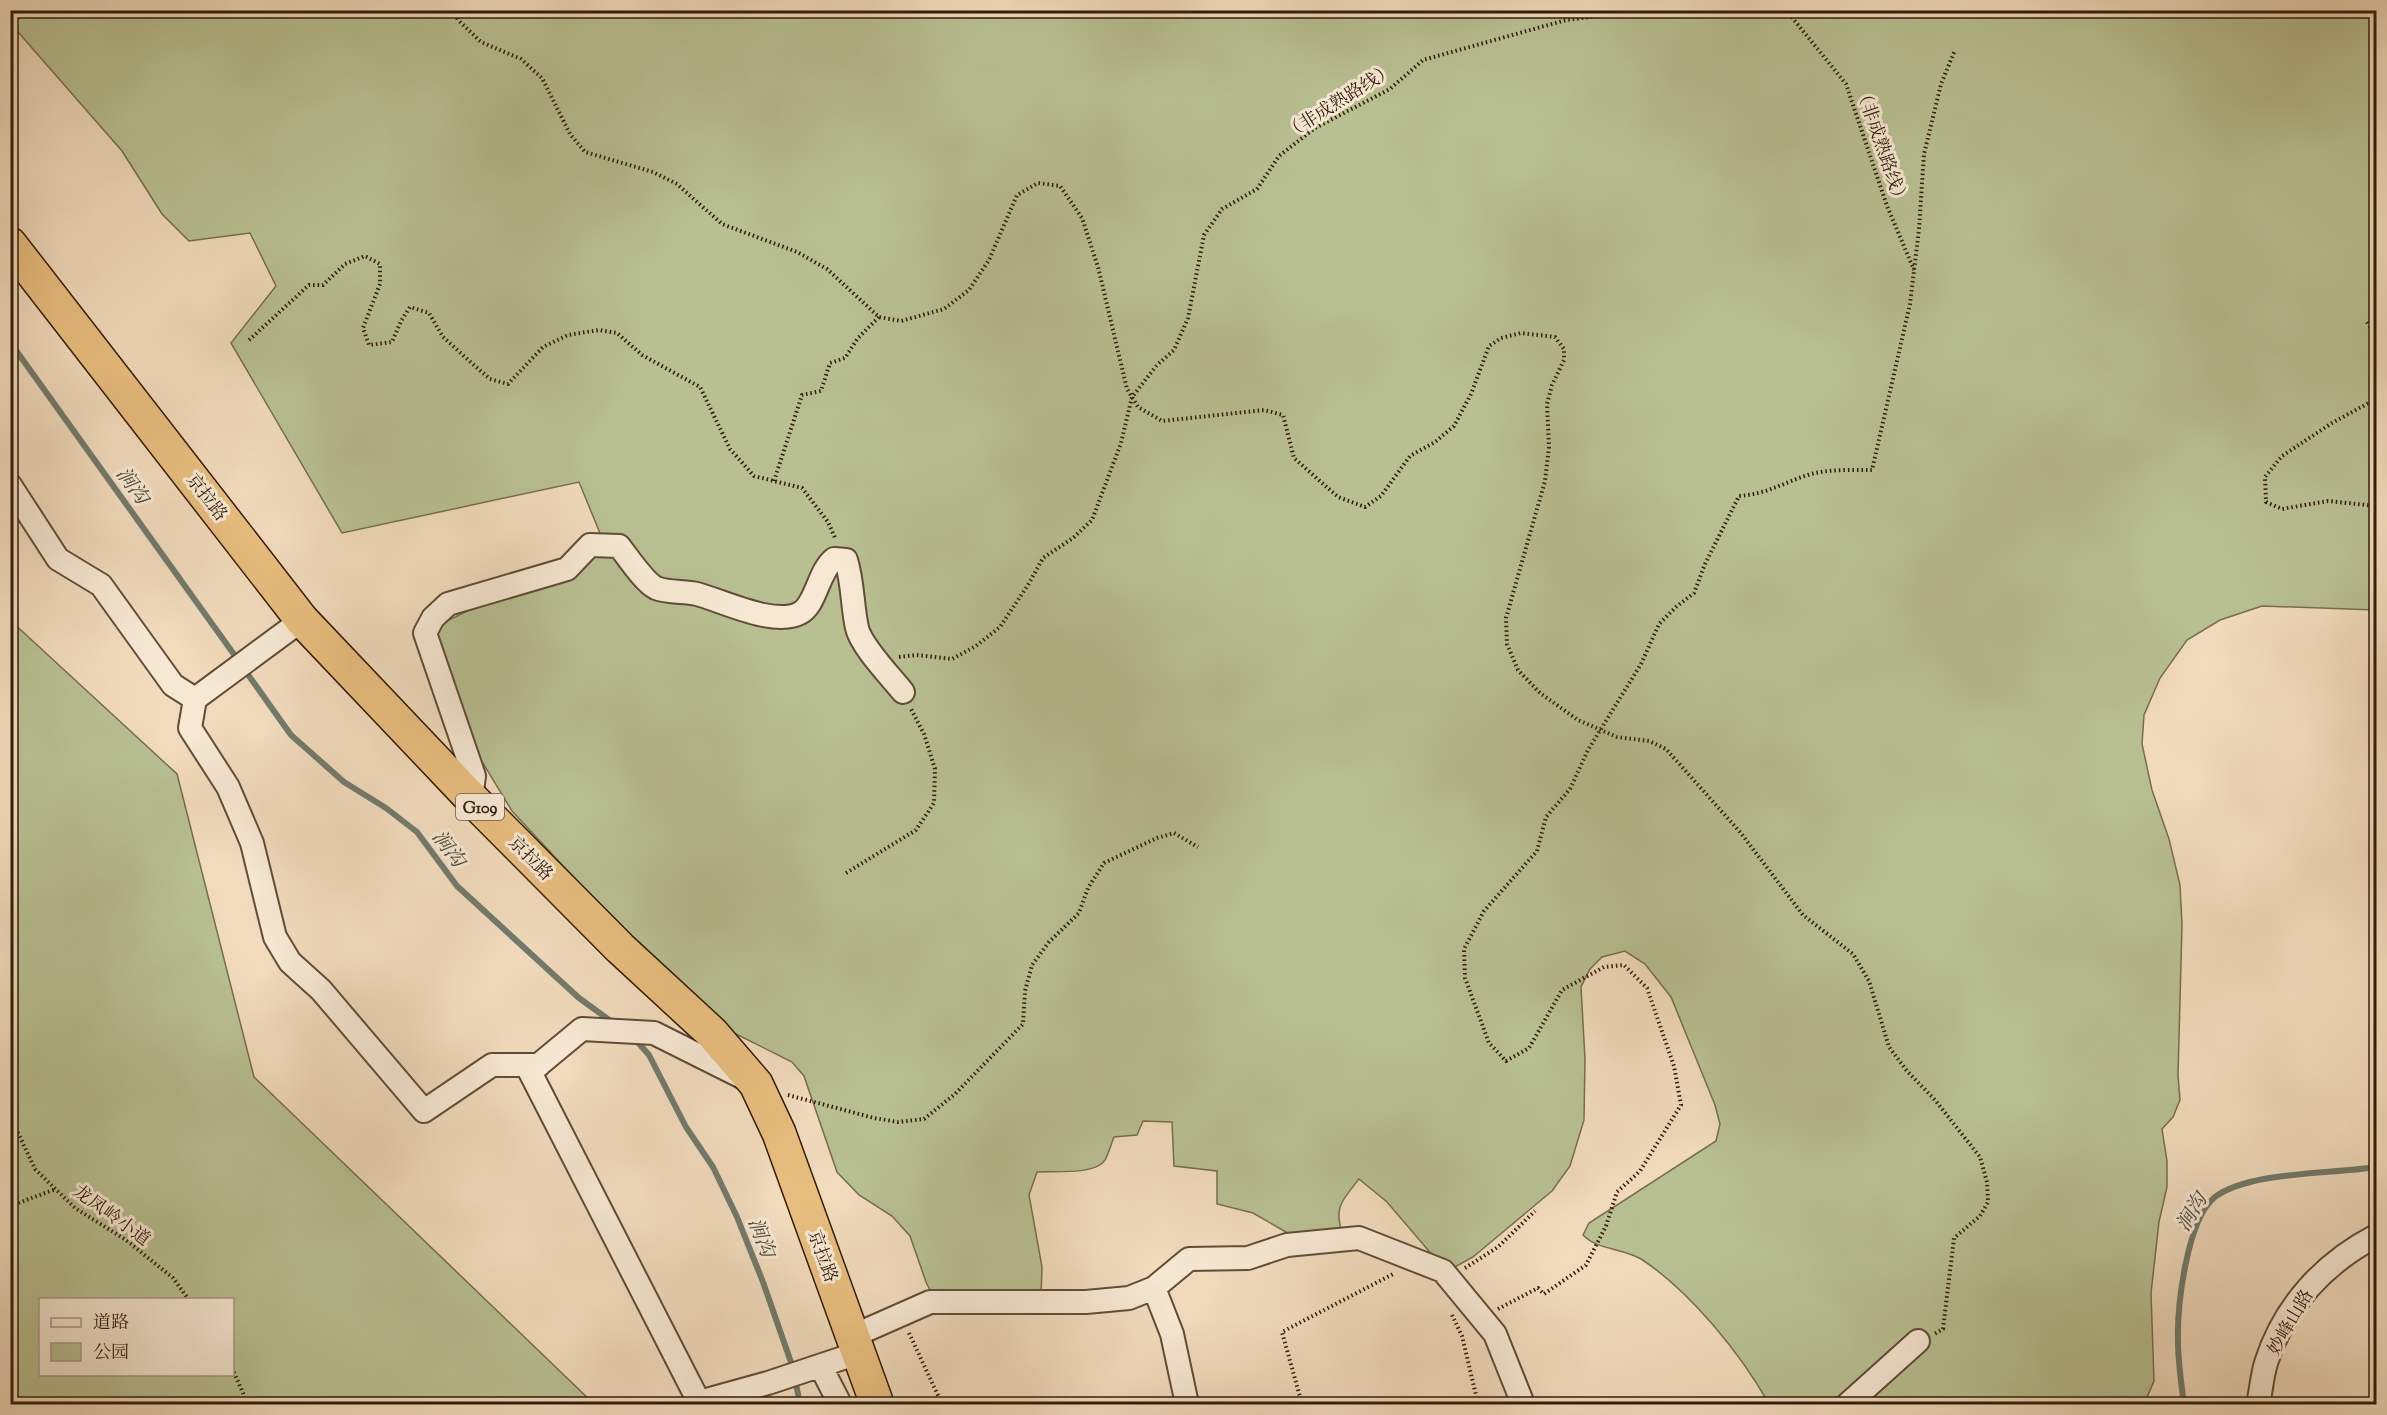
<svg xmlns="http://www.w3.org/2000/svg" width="2387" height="1415" viewBox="0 0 2387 1415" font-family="'Sorts Mill Goudy','Noto Serif SC',serif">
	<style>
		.green { fill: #b8c092; stroke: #756e4e; stroke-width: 1.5; fill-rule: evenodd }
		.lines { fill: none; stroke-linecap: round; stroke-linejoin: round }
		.stream { stroke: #717b6b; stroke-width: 6 }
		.minor-casing { stroke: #624c36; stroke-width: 26 }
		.highway-casing { stroke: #321c09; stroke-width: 36 }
		.path { stroke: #321c09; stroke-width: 4; stroke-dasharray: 1.5 3; stroke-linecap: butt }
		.minor { stroke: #f6e8d3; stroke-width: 22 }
		.highway { stroke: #e8be7e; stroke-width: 33 }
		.labels { text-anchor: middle; stroke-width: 6; stroke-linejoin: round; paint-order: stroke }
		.shield { fill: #f6e8d3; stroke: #6d5946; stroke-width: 1.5 }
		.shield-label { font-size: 16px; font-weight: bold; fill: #321c09 }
		.street-label { font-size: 18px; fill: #321c09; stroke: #f6e8d3 }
		.water-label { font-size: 20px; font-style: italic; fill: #524c3a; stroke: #f6e8d3 }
	</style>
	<rect width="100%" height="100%" fill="#f1dbbc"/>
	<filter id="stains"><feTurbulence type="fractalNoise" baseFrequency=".00333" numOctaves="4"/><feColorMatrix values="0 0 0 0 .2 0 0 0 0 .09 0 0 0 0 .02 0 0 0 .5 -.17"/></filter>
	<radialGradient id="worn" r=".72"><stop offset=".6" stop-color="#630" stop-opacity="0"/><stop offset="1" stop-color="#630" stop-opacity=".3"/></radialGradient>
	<path class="green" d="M11,10l2365,1v498l-6,8 5,29 1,64 -114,-4 -42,14 -33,20 -27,38 -16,37 -2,29 10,46 17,49 11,46 2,40 -4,150 2,25 -7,17 -11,12 5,32v26l-8,35 -8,71 3,88 -9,21 -2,2h-374c-28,-50 -79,-113 -128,-145 -18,-11 -44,-9 -58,-24l6,-12 127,-82 4,-17 -5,-19 -44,-108 -26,-33 -20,-13 -23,6 -12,12 -9,18 4,72 -1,61 -14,46 -18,25 -79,66 -18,10 -15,-3 -53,-62 -28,-23c-23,29 -24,29 -14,66l-54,-10 -38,-22 -36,-9v-33l-43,-5 -2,-44 -29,-1 -6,14 -23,2c-3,7 -5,16 -9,23 -9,15 -51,11 -68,12l-8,23 13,72 -1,30 -109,-3 -6,-12 -16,-46 -18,-20 -33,-21 -22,-23 -33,-96 -12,-14 -66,-33 -40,-31 -174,-187 -86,-142 13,-44 165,-82 -25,-61 -237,51 -111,-190 45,-57 -26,-53 -61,8 -27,-27 -40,-63 -111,-127z
		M10,620l167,154 77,303 340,327h-583zM40,1300h192v74h-192z"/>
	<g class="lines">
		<path class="stream" d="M10,342l228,318
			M244,669l47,66 53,47 42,26 31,24 40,54 122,112 33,24
			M635,1039l14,16 37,72 27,40 24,50 26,65 30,86
			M795,1379l5,25
			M2184,1404c-3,-21 -6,-42 -6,-63 -1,-35 9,-122 37,-144 34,-26 119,-23 161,-30"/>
		<g class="minor-casing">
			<path id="minor" d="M10,485l48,74 43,26 72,100 22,14
				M302,620l-107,79 -5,29 38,59 24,56 23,94 15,25 31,28 103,121 68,-46h47
				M471,798l3,-22 -49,-143 8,-15 15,-14 119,-35 23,-24 29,1c9,11 25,36 37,42 12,5 29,3 41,6 26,7 78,33 103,19 16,-8 18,-41 34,-54l12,1c7,22 6,45 11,68 4,18 34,49 46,64
				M744,1078l-90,-45 -72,-4 -52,43 169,330 69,-19 90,-30
				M1154,1288l18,46 15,70
				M853,1336l77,-34h156l43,-4 25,-10 35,-29 59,-1 39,-13 72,-7 84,33 52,63 28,70
				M821,1367l19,37
				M1848,1404l70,-63
				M2258,1404c3,-13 4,-28 8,-41 18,-57 58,-100 110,-127"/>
		</g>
		<g class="highway-casing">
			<path id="highway" d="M10,244l292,376 169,178 149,150 92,85 44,51 23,49 98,271"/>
		</g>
		<path class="path" d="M453,10l5,10 23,22 40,17 21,19 28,56 15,18 68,20 24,12 45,40 75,28 30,17 52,48 22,4 43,-12 25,-19 20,-30 28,-65 21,-12 22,3 22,32 16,49 29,122 11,18 24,14 102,-11 19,5 11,43 44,39 27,10 16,-11 29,-40 25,-14 19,-16 17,-32 18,-48 12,-8 20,-5 34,4 9,12v11l-12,25 -5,19 2,43 -4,34 -39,137 1,26 11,26 22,23 38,27 39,17 32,4 17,8 74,83 63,83 50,39 16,27 20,66 18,24 28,29 45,57 7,25 1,20 -8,14 -26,22 -11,91 -9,5
			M1786,10l60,74 41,122 27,64
			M2367,322l9,13
			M249,340l60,-55h14l22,-21 20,-8 15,8v20l-17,44 6,17 23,-3 9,-21 9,-14 19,6 14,24 32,29 15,13 18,5 35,-37 25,-12 31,-5 18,3 25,22 58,32 30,62 24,27 48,12 26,34 8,18
			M2376,399l-44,24 -50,33 -17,21 1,25 16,7 46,-8 48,5
			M774,481l28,-86 19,-4 9,-28 15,-5 13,-20 21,-21
			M899,657l17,-2 36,4 24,-13 24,-19 28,-42 15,-27 30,-20 19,-18 29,-77 11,-46 25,-32 17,-15 14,-32 16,-83 18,-26 35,-20 22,-33 36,-28 75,-39 33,-29 143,-40 50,-6 8,-4
			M846,873l70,-43 18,-27 1,-34 -11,-35 -13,-25
			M788,1095l86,23 24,4 26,-3 31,-25 68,-70 2,-33 7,-26 17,-23 30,-29 9,-25 16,-25 53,-25 17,-5 24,14
			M10,1116l25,53 40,39 51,32 47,38 16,22
			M10,1206l46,-17
			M1465,1268l33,-21 37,-36
			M1498,1309l40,-21 6,6 42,-29 20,-39 11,-34 23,-21 41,-66 -7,-39 -27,-78 -23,-23 -20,2 -42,23 -33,58 -23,13 -17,-18 -24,-65 -1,-29 20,-38 53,-60 9,-34 24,-28 18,-39 53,-86 18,-40 17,-17 18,-14 11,-29 34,-68c29,-2 45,-14 72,-22 19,-5 41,-4 61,-4l38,-166 9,-75 5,-75 17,-70 14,-34
			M1452,1315l10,21 16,68
			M909,1333l33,71
			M232,1368l11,25 2,11
			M1302,1404l-20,-72 113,-59"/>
		<use href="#minor" class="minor"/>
		<use href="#highway" class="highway"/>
	</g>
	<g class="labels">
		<rect class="shield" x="456" y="794" width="48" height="26" rx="4.5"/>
		<g class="shield-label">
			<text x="480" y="813">G109</text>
		</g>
		<g class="street-label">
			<text transform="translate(1339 101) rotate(-32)" y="6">（非成熟路线）</text>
			<text transform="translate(1882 146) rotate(71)" y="6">（非成熟路线）</text>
			<text transform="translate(207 497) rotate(52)" y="6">京拉路</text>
			<text transform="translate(531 858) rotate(45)" y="6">京拉路</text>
			<text transform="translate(112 1215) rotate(36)" y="6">龙凤岭小道</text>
			<text transform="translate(823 1256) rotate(70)" y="6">京拉路</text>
			<text transform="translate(2290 1322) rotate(-60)" y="6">妙峰山路</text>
		</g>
		<g class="water-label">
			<text transform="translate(133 485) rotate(54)" y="7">涧沟</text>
			<text transform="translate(449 848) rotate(53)" y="7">涧沟</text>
			<text transform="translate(2191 1212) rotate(-59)" y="7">涧沟</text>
			<text transform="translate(762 1237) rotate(69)" y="7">涧沟</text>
		</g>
	</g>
	<rect width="2387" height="1415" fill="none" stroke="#f1dbbc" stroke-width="36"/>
	<rect x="12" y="12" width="2363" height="1391" fill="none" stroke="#321c09" stroke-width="3"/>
	<rect x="18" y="18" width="2351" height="1379" fill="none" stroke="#321c09" stroke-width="1.5"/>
	<rect x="39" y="1298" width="195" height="78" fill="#f6e8d3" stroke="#a89682" stroke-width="1.5"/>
	<rect x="51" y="1318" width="30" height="9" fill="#f6e8d3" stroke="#a89682" stroke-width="1.5"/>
	<text x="93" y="1328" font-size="18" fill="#321c09">道路</text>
	<rect x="51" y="1343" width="30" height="18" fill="#b8c092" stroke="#a89682" stroke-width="1.5"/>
	<text x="93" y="1358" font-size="18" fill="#321c09">公园</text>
	<rect width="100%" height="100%" filter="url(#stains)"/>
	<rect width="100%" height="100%" fill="url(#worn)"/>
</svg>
